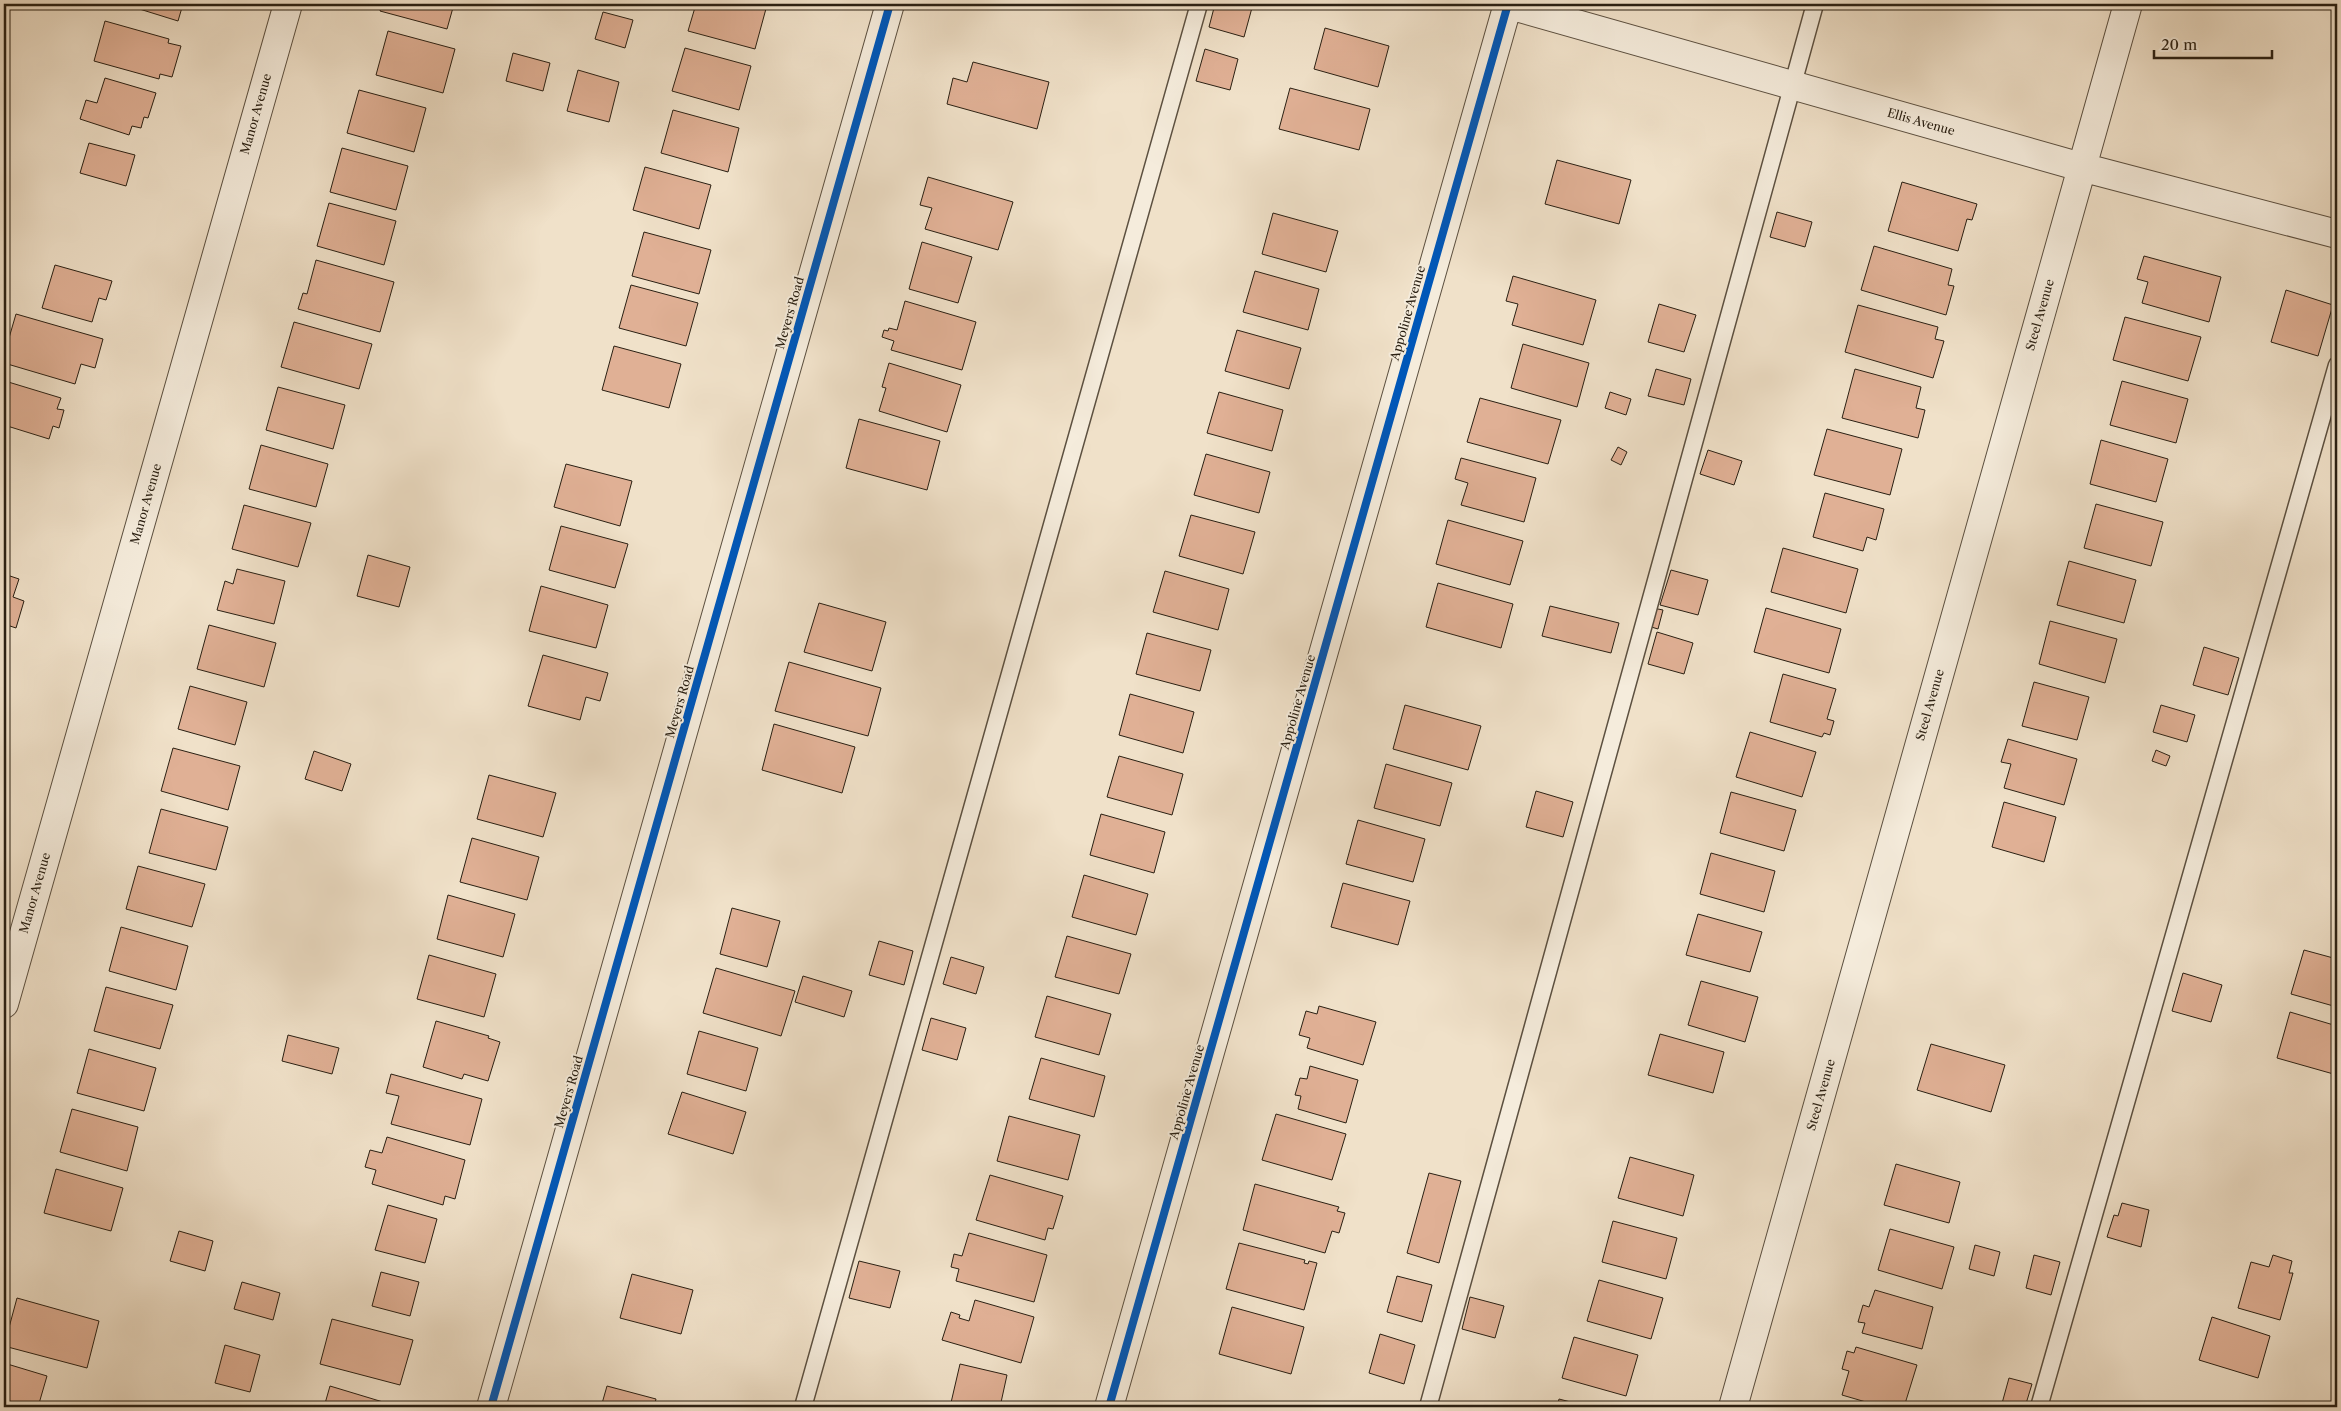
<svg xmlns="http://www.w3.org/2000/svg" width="2341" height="1411" viewBox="0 0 2341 1411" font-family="'Libre Caslon Text',serif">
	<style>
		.building { fill: #e0b095; stroke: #2a2013 }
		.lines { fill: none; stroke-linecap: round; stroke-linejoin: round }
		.service-casing { stroke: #5c5040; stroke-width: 19 }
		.minor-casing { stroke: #5c5040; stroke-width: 30 }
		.tertiary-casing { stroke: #5c5040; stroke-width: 30 }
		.service { stroke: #f5ecdc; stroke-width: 16 }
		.minor { stroke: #f5ecdc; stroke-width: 28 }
		.tertiary { stroke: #f5ecdc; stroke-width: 28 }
		.cycleway-casing { stroke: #f5ecdc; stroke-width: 11 }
		.cycleway { stroke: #0057b8; stroke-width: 8 }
		.labels { text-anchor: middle; stroke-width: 4; stroke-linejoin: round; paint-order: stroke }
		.street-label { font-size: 12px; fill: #2a2013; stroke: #f5ecdc }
	</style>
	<rect width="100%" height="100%" fill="#f0e1c9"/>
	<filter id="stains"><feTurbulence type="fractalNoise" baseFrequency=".004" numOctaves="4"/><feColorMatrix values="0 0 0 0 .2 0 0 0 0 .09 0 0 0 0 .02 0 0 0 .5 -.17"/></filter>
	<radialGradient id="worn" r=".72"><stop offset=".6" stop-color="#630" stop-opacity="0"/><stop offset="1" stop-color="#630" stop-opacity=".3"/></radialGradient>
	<path class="building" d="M134,4h49l-5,17 -45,-14z
		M382,4h72l-7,25 -67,-18z
		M696,4l71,1 -12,44 -67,-18z
		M1215,4h38l-9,33 -35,-10z
		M603,12l30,8 -8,28 -30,-9z
		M105,21l64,18 -1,4 13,3 -9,31 -12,-3 -1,5 -65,-18z
		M1325,28l64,18 -11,41 -64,-18z
		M388,31l67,18 -12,44 -67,-18z
		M685,48l66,18 -12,44 -67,-19z
		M1205,49l33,10 -8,31 -34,-9z
		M513,53l37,10 -7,28 -37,-10z
		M973,62l76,20 -12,47 -90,-25 6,-26 14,4z
		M578,70l41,12 -10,40 -42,-11z
		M105,78l51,15 -8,25 -4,-1 -3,11 -9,-2 -3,9 -49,-16 6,-19 11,3z
		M1290,88l80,21 -11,41 -80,-21z
		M359,90l67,18 -12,44 -67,-19z
		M673,110l66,18 -11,44 -67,-19z
		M89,143l46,12 -9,31 -46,-13z
		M342,148l66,18 -12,44 -66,-18z
		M1557,160l74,20 -12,44 -74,-20z
		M645,167l66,18 -12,44 -66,-19z
		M928,177l85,25 -15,48 -73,-21 7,-21 -12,-3z
		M1902,182l75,22 -5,16 -5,-1 -9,32 -70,-20z
		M329,203l67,18 -12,44 -67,-19z
		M1777,212l35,10 -7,25 -35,-10z
		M1273,213l65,18 -12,41 -64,-18z
		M644,232l67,18 -12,44 -67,-18z
		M922,242l50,15 -14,46 -49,-14z
		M1874,246l78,23 -4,16 6,1 -8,29 -85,-25z
		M2144,256l77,21 -12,45 -67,-19 6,-21 -11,-3z
		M316,260l78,22 -14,50 -82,-23 5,-16 4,1z
		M55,265l57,16 -6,19 -7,-2 -7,24 -50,-14z
		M1255,271l64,18 -11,41 -65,-18z
		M1513,276l83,24 -13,45 -71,-20 6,-21 -12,-3z
		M631,285l67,18 -12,43 -67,-18z
		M2286,290l47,15 -15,51 -47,-14z
		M905,301l71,21 -14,48 -71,-20 3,-9 -12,-4 2,-7 4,1 1,-3 8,2z
		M1659,304l37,11 -12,37 -36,-10z
		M1858,305l80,22 -3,12 9,2 -11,37 -88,-26z
		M16,314l87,25 -8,29 -14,-4 -6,20 -71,-21v-8z
		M2125,317l76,20 -13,44 -75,-21z
		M294,322l78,22 -13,45 -78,-22z
		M1237,330l64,18 -12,41 -64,-18z
		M1523,344l66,19 -12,44 -66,-19z
		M614,346l67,18 -12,44 -67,-18z
		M889,363l72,22 -14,47 -68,-21 7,-23 -4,-1z
		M1656,369l35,10 -7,26 -36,-9z
		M1855,369l66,18 -5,21 9,2 -7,28 -76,-20z
		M5,381l56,17 -4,11 7,1 -5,18 -6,-2 -4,13 -45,-14z
		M2122,381l66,18 -12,44 -66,-18z
		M278,387l67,18 -12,44 -67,-19z
		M1219,392l64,18 -11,41 -65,-18z
		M1610,392l21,7 -5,16 -21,-7z
		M1480,398l81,22 -13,44 -81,-22z
		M859,419l81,22 -13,49 -81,-22z
		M1827,429l75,20 -12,46 -76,-20z
		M2101,440l67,19 -12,43 -66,-18z
		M261,445l67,19 -12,43 -67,-18z
		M1618,447l9,5 -6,13 -10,-5z
		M1708,450l34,11 -8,24 -34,-11z
		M1206,454l64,18 -11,41 -65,-18z
		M1461,458l75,20 -12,44 -63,-17 7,-22 -13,-4z
		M566,464l66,17 -12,45 -66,-19z
		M1825,493l59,16 -8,31 -9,-3 -4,14 -50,-14z
		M2096,504l67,18 -12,44 -67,-18z
		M244,505l67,18 -13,44 -66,-18z
		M1191,515l64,17 -12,42 -64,-18z
		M1448,520l75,21 -13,44 -74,-21z
		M561,526l67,18 -13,44 -66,-18z
		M1783,548l75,21 -12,44 -75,-21z
		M368,555l42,12 -11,40 -42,-11z
		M2069,561l67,19 -12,43 -67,-18z
		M237,569l48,12 -11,43 -57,-14 8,-29 8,3z
		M1671,570l37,10 -10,35 -38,-10z
		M1165,571l64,18 -11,41 -65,-18z
		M4,574l15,5 -6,18 11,4 -8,27 -12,-4z
		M1438,583l75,21 -12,44 -75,-21z
		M541,586l67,19 -12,43 -67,-17z
		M819,603l67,19 -14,49 -68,-19z
		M1550,606l69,17 -8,30 -69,-17z
		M1653,608l10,2 -5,19 -10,-3z
		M1766,608l75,21 -12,44 -75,-21z
		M2050,621l67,18 -12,44 -66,-19z
		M209,625l67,18 -12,44 -67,-18z
		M1657,632l36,11 -9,31 -36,-10z
		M1147,633l64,17 -11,41 -64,-17z
		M2204,647l35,11 -11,37 -35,-10z
		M543,655l65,18 -8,28 -14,-4 -6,23 -52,-14z
		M789,662l92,26 -13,48 -93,-25z
		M1783,674l53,15 -9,30 7,2 -4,14 -6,-2 -2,4 -52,-15z
		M2034,682l55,15 -12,43 -55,-14z
		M190,686l57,16 -12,43 -57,-16z
		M1130,694l64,18 -11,41 -64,-18z
		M1405,705l76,21 -13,44 -75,-21z
		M2161,705l34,10 -8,27 -34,-10z
		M774,724l81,23 -13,46 -80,-23z
		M1750,732l66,20 -14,45 -66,-20z
		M2008,739l69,20 -13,46 -60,-17 7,-24 -10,-2z
		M173,748l67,18 -12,44 -67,-19z
		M2156,750l14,6 -4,10 -14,-5z
		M314,751l37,13 -9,27 -37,-12z
		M1119,756l64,18 -11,41 -65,-18z
		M1386,764l66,19 -12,43 -66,-18z
		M489,775l67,18 -13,44 -66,-18z
		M1536,791l37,11 -10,35 -37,-10z
		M1731,792l65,18 -12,41 -64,-18z
		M2004,802l52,15 -12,45 -52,-15z
		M161,809l67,18 -12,43 -67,-17z
		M1101,814l64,18 -11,41 -64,-18z
		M1358,820l67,19 -12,43 -67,-18z
		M472,838l67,19 -12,43 -67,-18z
		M1711,853l64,18 -11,41 -64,-18z
		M138,866l67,18 -13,43 -66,-18z
		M1084,875l64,19 -12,41 -64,-18z
		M1343,883l67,18 -12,44 -67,-18z
		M448,895l67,19 -12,43 -66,-18z
		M732,908l48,13 -13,46 -47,-13z
		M1698,914l64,18 -12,40 -64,-17z
		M121,927l67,19 -12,44 -67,-19z
		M1067,936l64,18 -12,40 -64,-17z
		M879,941l34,10 -9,34 -35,-10z
		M2304,950l33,9v48l-46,-13z
		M429,955l67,19 -12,43 -67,-18z
		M951,957l33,10 -8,27 -33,-10z
		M716,968l79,23 -14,45 -78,-23z
		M2183,973l39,12 -11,37 -39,-11z
		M803,976l49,15 -8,26 -49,-15z
		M1701,981l57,16 -13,45 -57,-17z
		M106,987l67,18 -13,44 -66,-18z
		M1047,996l64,18 -12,41 -64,-18z
		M1319,1006l57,16 -13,43 -56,-17 3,-10 -11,-3 7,-24 11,3z
		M2290,1012l47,14v49l-60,-17z
		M931,1018l35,10 -9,32 -35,-10z
		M436,1021l53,15 -1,2 12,4 -12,39 -24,-7 -2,5 -39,-12z
		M699,1031l59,17 -12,43 -59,-17z
		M1660,1034l64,18 -11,41 -65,-18z
		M288,1035l51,13 -7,26 -50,-13z
		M1931,1044l74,21 -14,47 -74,-22z
		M89,1049l67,19 -12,43 -67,-18z
		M1041,1058l64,18 -11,41 -65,-18z
		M1310,1066l48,14 -12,43 -48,-14 3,-13 -6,-1 5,-17 7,1z
		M391,1074l91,25 -12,46 -79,-21 8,-28 -13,-3z
		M682,1092l64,20 -13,42 -65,-20z
		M72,1109l66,18 -11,44 -67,-19z
		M1276,1114l70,20 -14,46 -70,-20z
		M1009,1116l71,19 -12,45 -71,-19z
		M387,1137l78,23 -10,39 -10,-3 -2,9 -71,-21 4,-14 -11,-3 5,-17 12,3z
		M1630,1157l64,18 -11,41 -65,-18z
		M1896,1164l64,18 -11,41 -65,-18z
		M56,1169l67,19 -12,43 -67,-18z
		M1429,1173l32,8 -22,82 -32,-10z
		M990,1175l73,21 -10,33 -5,-1 -3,12 -69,-20z
		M1255,1184l84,23 -2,4 8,2 -6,20 -7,-2 -7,22 -82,-23z
		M2122,1203l27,7 -8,37 -34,-10 7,-22 4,1z
		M388,1205l49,14 -12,44 -50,-13z
		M1613,1221l64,17 -11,41 -64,-17z
		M1890,1229l64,18 -12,42 -64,-19z
		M179,1231l34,10 -8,30 -35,-10z
		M969,1233l78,22 -13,47 -78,-21 3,-12 -8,-2 3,-13 8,2z
		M1239,1243l66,17 -1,3 4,1 1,-3 8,2 -13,47 -78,-21z
		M1975,1245l25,7 -6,24 -25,-7z
		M2034,1255l26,7 -9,33 -25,-7z
		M2273,1255l19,6 -3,12h4l-13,47 -42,-12 13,-46 18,5z
		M859,1261l41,10 -10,37 -41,-10z
		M381,1272l38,10 -9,34 -38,-10z
		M632,1274l61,16 -12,44 -61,-16z
		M1397,1276l35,9 -10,37 -35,-10z
		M1599,1280l64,18 -12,41 -64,-18z
		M242,1282l38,11 -7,27 -39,-11z
		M1875,1290l58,17 -11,42 -60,-16 3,-10 -7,-1 5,-17 6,2z
		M1470,1297l34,9 -9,32 -33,-9z
		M17,1298l82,23 -12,47 -83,-22z
		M975,1300l59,17 -13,46 -79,-23 9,-28 9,3 -1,3 10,3z
		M1232,1307l72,20 -13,47 -72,-20z
		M2212,1317l58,19 -12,42 -59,-18z
		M332,1319l81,21 -13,45 -80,-21z
		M1380,1334l35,11 -11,39 -35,-11z
		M1574,1337l64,18 -12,41 -64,-18z
		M225,1345l35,10 -10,37 -35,-9z
		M1856,1347l61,18 -13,42h-21l-41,-12 7,-24 -7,-2 5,-18 7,2z
		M4,1363l43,13 -9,31h-34z
		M960,1364l47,11 -7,32h-50z
		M2009,1378l23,6 -7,23h-24z
		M330,1386l53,16 -1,5h-58z
		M607,1386l49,13 -2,8h-53z
		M1559,1399l31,8h-33z"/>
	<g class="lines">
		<g class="service-casing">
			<path id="service" d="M803,1407l396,-1403
				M1428,1407l387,-1403
				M2039,1407l298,-1042"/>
		</g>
		<g class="minor-casing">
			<path id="minor" d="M1506,4l575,163 256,67
				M4,1004l284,-1000
				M1109,1407l399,-1403
				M1733,1407l395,-1403"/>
		</g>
		<g class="tertiary-casing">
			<path id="tertiary" d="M491,1407l399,-1403"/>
		</g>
		<use href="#service" class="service"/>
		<use href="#minor" class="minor"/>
		<use href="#tertiary" class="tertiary"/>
		<g class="cycleway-casing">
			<path id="cycleway" d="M491,1407l399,-1403
				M1109,1407l399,-1403"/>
		</g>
		<use href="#cycleway" class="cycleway"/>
	</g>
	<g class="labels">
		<g class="street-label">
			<text transform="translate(256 114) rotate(-74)" y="4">Manor Avenue</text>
			<text transform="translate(1921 122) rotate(16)" y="4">Ellis Avenue</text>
			<text transform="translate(790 313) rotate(-74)" y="4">Meyers Road</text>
			<text transform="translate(1408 313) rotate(-74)" y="4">Appoline Avenue</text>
			<text transform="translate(2040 315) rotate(-74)" y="4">Steel Avenue</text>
			<text transform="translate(146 504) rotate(-74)" y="4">Manor Avenue</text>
			<text transform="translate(680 702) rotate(-74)" y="4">Meyers Road</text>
			<text transform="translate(1298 702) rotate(-74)" y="4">Appoline Avenue</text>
			<text transform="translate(1930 705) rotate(-74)" y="4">Steel Avenue</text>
			<text transform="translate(35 893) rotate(-74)" y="4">Manor Avenue</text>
			<text transform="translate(569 1092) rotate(-74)" y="4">Meyers Road</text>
			<text transform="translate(1187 1092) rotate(-74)" y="4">Appoline Avenue</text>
			<text transform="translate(1821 1095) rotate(-74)" y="4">Steel Avenue</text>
		</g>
	</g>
	<rect width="2341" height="1411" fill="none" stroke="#f0e1c9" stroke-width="20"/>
	<rect x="5" y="5" width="2331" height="1401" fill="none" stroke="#2a2013" stroke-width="2.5"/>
	<rect x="10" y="10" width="2321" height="1391" fill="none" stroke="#2a2013"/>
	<path d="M2154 50v8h118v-8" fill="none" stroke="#2a2013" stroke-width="2.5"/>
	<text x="2161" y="50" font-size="15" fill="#2a2013" stroke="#f5ecdc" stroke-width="4" paint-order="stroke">20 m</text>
	<rect width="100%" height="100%" filter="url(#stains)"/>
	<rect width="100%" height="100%" fill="url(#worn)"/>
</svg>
